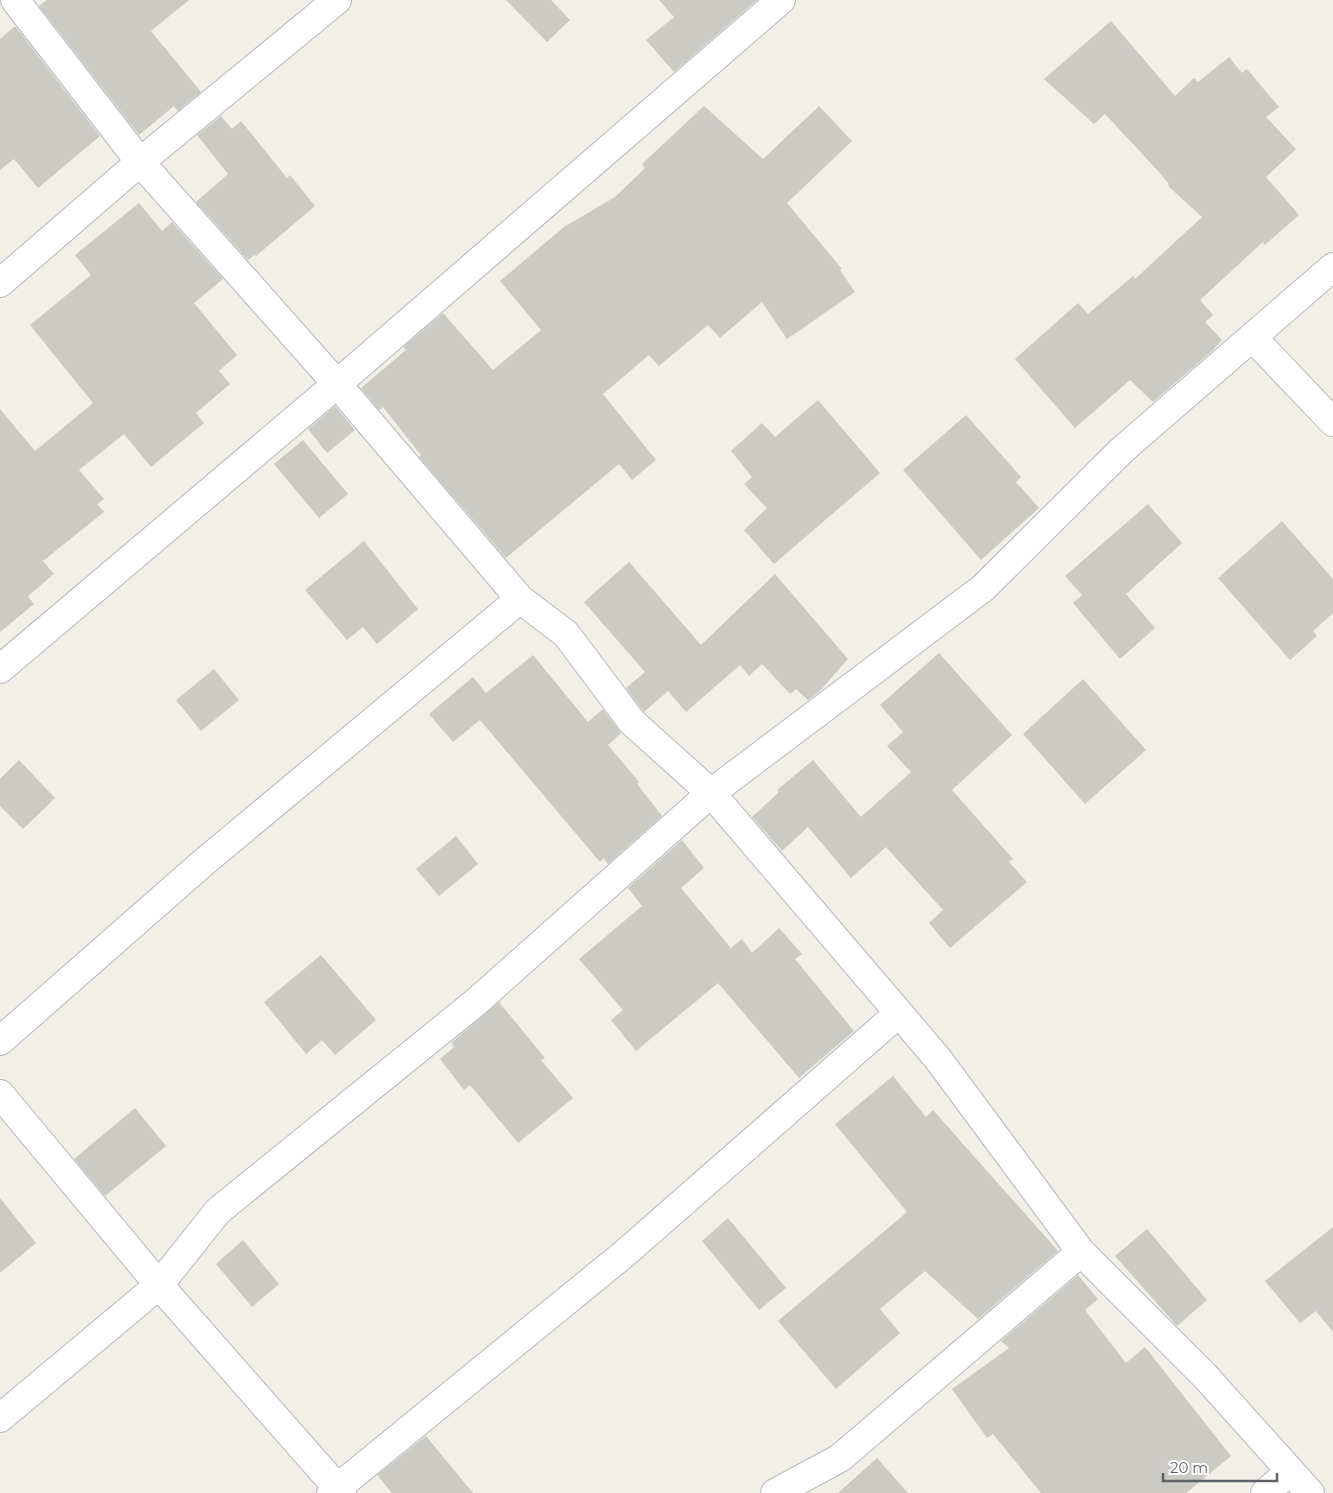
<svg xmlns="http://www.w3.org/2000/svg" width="1333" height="1493" viewBox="0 0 1333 1493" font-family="Montserrat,sans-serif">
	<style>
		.building { fill: #cccac5 }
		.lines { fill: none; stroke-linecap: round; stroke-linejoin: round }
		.street-casing { stroke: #b5b8bc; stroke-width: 30 }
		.street { stroke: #fff; stroke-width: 28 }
	</style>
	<rect width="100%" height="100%" fill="#f1efe8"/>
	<path class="building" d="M47,0h142l-38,31 50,61 -23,19 -4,-5 -35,29 -100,-129z
		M506,0h45l19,20 -23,22z
		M659,0h98l-83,72 -28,-32 28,-23z
		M1111,21l64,75 19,-18 4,4 31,-25 13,16 5,-4 32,38 -13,10 30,32 -30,28 33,38 -34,30 -2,-3 -63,58 13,15 -8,7 17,18 -10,11 -59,51 -23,-22 -55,48 -60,-69 63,-56 10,11 45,-38 2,3 67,-62 -34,-31 1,-2 -10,-12 -54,-58 -11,10 -50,-45z
		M15,26l85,110 -62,52 -24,-29 -14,11v-131z
		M704,106l59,53 56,-53 33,35 -65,62 55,66 -2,1 15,22 -68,47 -25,-37 -42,36 -12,-13 -49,41 -10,-11 -46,39 53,66 -24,20 -13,-16 -113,94 -87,-101 2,-2 -38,-48 -4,3 -18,-22 45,-38 -3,-3 40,-34 50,57 48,-40 -41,-49 64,-54 51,-30 30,-29 -3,-4z
		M221,116l11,13 9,-8 46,57 3,-3 25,31 -59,50 -2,-1 -6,5 -52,-58 32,-28 -31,-39z
		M139,203l23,28 10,-9 51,57 -29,24 43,52 -18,16 11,13 -34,29 8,10 -53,44 -27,-33 -45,36 25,29 -7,5 7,8 -61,49 11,13 -26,22 6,8 -34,28v-223l35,42 58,-48 -63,-78 61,-50 -16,-20z
		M818,400l62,73 -106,91 -30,-34 23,-22 -23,-24 8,-7 -21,-26 31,-28 13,14z
		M335,406l20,24 -28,23 -19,-24z
		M966,415l55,62 -5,5 23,26 -58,52 -78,-90z
		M303,440l45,54 -29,24 -45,-54z
		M1148,504l34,39 -56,51 29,34 -35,31 -47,-56 9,-8 -17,-19z
		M1282,521l51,58v34l-20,18 4,5 -27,24 -72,-82z
		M364,541l54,68 -41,35 -14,-17 -16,13 -42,-50z
		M629,562l72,83 74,-71 73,85 -29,33 -11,8 -12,-11 -6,5 -28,-30 -13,12 -9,-11 -54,47 -18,-21 -24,21 -18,-24 19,-16 -61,-70z
		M939,653l73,82 -60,55 61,69 -4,3 18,20 -77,66 -21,-25 14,-13 -57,-63 -35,31 -43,-51 -26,24 -30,-34 27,-25 -2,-2 36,-30 48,57 50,-45 -24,-26 16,-14 -23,-27z
		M533,655l55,67 15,-13 18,24 -13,12 31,37 -2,2 25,32 -54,48 -4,-6 -4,4 -120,-142 -27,22 -24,-28 44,-37 13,16z
		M214,669l25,31 -38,31 -25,-31z
		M1083,679l63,71 -61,54 -62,-70z
		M19,760l36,38 -32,31 -23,-23v-27z
		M456,836l22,28 -39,32 -23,-27z
		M682,840l22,28 -23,20 50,60 11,-9 10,14 27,-25 23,26 -7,5 59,72 -55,47 -81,-95 -82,68 -25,-31 12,-10 -44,-51 63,-53 -14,-18z
		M321,955l55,65 -41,35 -13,-15 -16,14 -42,-52z
		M499,1002l46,56 -4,2 32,38 -55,45 -48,-58 -6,5 -24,-31 14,-12 -3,-4z
		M893,1076l33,41 7,-7 125,141 -80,68 -53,-48 -45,38 20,24 -64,56 -58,-68 129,-109 -72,-88z
		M135,1108l31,38 -61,50 -31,-37z
		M0,1198l36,45 -36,30z
		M728,1218l58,70 -27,22 -57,-69z
		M1333,1227v105l-17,-21 -16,12 -35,-42z
		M1147,1229l60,71 -30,26 -62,-70z
		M243,1240l36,44 -27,23 -36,-43z
		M1078,1275l20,24 -13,11 41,53 19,-16 86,109 -45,37h-145l-48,-59 -6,4 -35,-49 57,-41 -8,-7z
		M426,1436l47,57h-81l-15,-18z
		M877,1458l31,35h-70z"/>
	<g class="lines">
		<g class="street-casing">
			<path id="street" d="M15,0l125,162 197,222 183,215 46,35 66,88 79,71 188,220 39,46 143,193 124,124 105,117
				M0,283l140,-121 197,-162
				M1252,337l81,85
				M0,669l337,-285 444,-384
				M0,1041l204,-179 316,-263
				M0,1094l159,191 183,208
				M0,1418l159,-133 59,-74 258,-209 235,-209 272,-205 139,-138 211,-183
				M331,1493l293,-239 275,-241
				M775,1493l65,-35 241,-206
				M1265,1493l25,-22"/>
		</g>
		<use href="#street" class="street"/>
	</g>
	<path d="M1163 1473v8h114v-8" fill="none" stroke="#5f6368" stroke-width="2.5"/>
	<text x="1170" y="1473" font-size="15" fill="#5f6368" stroke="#ffffff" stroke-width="4" paint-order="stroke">20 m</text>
</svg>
